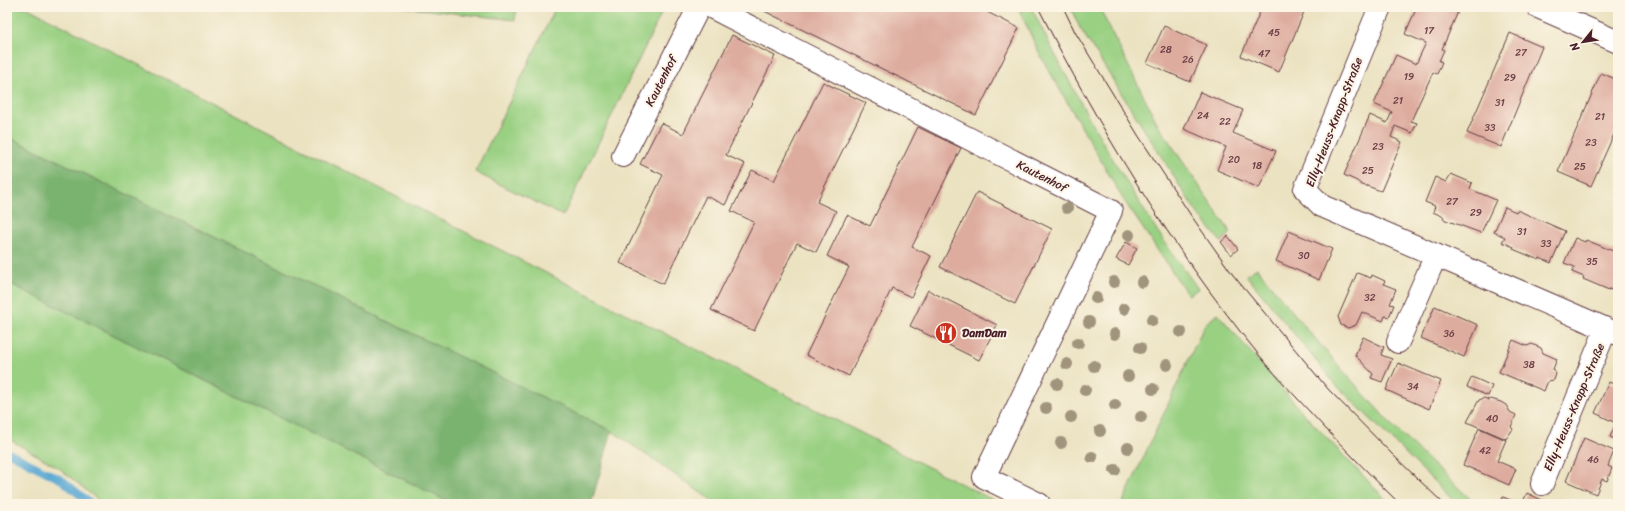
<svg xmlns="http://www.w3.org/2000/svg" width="1625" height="511" viewBox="0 0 1625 511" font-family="Sriracha,sans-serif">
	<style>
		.green { fill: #99d082; stroke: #727856 }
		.forest { fill: #7ab270; stroke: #62684e }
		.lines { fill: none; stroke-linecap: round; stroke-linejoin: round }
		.stream { stroke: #59a7d2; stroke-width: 8 }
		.building { fill: #ddac9f }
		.minor-casing { stroke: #623c42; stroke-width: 24 }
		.minor { stroke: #fff; stroke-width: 22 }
		.tram { stroke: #4a1f2b; stroke-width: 1 }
		.tree { fill: #a0947d }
		.labels { text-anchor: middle; stroke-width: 4; stroke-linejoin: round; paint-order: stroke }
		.number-label { font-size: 10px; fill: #6f4248 }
		.street-label { font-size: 12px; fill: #4a1f2b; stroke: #fcf5e5 }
		.poi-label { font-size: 12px; font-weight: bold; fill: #4a1f2b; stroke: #fcf5e5; text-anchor: start }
	</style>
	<rect width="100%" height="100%" fill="#fcf5e5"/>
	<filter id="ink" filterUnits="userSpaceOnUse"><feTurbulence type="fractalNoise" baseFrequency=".025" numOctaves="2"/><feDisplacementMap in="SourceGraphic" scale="8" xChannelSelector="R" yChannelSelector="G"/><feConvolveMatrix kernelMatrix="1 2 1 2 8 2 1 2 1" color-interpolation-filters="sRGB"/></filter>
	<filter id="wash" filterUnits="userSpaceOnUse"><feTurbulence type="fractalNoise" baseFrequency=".012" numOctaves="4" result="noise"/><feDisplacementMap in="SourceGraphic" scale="16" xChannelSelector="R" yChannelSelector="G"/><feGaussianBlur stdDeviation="0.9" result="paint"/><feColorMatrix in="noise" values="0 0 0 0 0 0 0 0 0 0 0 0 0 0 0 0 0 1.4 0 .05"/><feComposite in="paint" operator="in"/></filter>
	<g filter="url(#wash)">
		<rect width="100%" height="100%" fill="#ebe2c1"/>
		<path class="green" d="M7,7h19l398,204 577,293h-284l-105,-73 -605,-295z
			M402,7h115l-2,13z
			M556,7h96l10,5 -99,204 -88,-44z
			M1018,7h13c38,77 80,153 127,225 12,19 27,38 40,57l-10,6 -65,-96 -83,-144z
			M1070,7h29l59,118 73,108 -10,9 -26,-32 -115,-182z
			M1257,268c44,55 90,109 139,161 25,26 53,50 80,75h-19l-122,-120 -89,-109z
			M7,282l446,222h-350l-44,-36 -52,-30z
			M1218,314l85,99 87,91h-268l83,-180z"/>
		<path class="forest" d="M7,136l605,295 -21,73h-138l-446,-222z"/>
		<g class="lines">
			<path class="stream" d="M7,452l55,28 29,24"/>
		</g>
		<g id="blocks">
			<path class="building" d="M756,7h221l42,21 -43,87z
				M1262,7h44l-27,65 -38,-16z
				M1417,7h43l-18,42 2,1 -5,11 3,1 -5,12 -4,-2 -22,49 6,2 -5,10 -17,-7 -4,11 11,5 -21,49 -14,-5 -5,-1 -5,-4 -13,-6 26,-60 17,8 5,-11 -18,-8 22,-49 20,9 10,-21 -21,-9z
				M1164,26l43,19 -17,37 -43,-19z
				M1510,33l32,14 -41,100 -34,-14z
				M732,35l43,21 -49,99 19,9 -20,41 -19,-9 -43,88 -43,-21 43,-88 -23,-11 21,-41 22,11z
				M1601,73l17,7v45l-27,61 -33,-14z
				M823,82l43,21 -49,99 19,9 -20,41 -19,-9 -43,88 -43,-21 43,-88 -23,-11 21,-41 22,11z
				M1200,92l43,18 -10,23 43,18 -17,37 -42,-18 9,-23 -42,-18z
				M918,127l43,21 -49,99 19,9 -20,41 -19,-9 -43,88 -43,-21 43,-88 -22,-11 20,-41 23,11z
				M1451,174l21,9 -2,6 26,11 -15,33 -38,-14 1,-2 -11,-5 2,-6 -10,-4 10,-25 11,5z
				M977,192l75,37 -37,75 -75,-37z
				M1505,207l11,5 1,-2 48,21 -14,32 -11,-5 -1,2 -26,-11 1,-2 -12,-5 3,-5 -11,-5z
				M1289,231l43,18 -13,31 -43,-19z
				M1228,236l10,13 -7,6 -10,-13z
				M1575,238l10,4 1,-2 32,13v39l-9,-3v1l-26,-11 1,-2 -12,-5 3,-5 -11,-4z
				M1126,242l11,6 -9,17 -12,-6z
				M1357,273l14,5 1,-3 13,6 -2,3 13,5 -6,15 4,1 -5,12 -4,-1 -2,5 -21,-9 -6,13 -8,3 -7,-3 -3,-8z
				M928,290l69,35 -18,35 -69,-34z
				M1435,306l43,19 -14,32 -43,-19z
				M1363,337l21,10 -3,8 11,4 -10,23 -11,-4 2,-4 -18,-19z
				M1513,340l14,6 5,-2 9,4 2,5 14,6 -4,10 3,5 -2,6 -6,1 -4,10 -45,-19z
				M1398,363l43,18 -12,28 -43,-19z
				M1472,377l20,9 -4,10 -21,-9z
				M1609,382l9,4v54l-8,-3 6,-14 -21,-10z
				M1484,398l5,2 2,-1 10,3 5,3 4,7 6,3 -5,12 2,2 -7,10 -39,-17 12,-22z
				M1479,428l27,12 -9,21 19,8 -7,16 -46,-20z
				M1584,438l30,13 -6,15 4,2 -5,13 -5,-2 -6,15 -30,-13z
				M1527,493l17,8 8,3h-30z
				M1503,497l17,7h-20z"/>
		</g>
	</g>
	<g filter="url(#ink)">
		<use href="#blocks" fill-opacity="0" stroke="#623c42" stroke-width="1"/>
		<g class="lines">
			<g class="minor-casing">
				<path id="minor" d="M711,7l400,204 -127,266 55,27
					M1380,7l-75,182 17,17 296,128
					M1538,7l80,35
					M623,156l76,-149
					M1398,342l38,-87
					M1542,484l64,-155"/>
			</g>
			<use href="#minor" class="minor"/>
			<path class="tram" d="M1038,7c62,123 134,242 221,348 20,25 43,48 65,72 25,26 50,52 76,77
				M1063,7l12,25 63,103 52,79 43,61 95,114 64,65 52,50"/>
		</g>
		<g class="tree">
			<circle cx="1067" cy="208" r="6"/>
			<circle cx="1129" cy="235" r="6"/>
			<circle cx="1114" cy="282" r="6"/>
			<circle cx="1142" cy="282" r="6"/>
			<circle cx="1096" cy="298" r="6"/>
			<circle cx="1124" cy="309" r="6"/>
			<circle cx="1152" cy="320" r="6"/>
			<circle cx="1089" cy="322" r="6"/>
			<circle cx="1181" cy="332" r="6"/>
			<circle cx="1115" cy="334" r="6"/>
			<circle cx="1078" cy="343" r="6"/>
			<circle cx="1140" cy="348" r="6"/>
			<circle cx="1067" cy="364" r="6"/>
			<circle cx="1167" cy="365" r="6"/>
			<circle cx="1094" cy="366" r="6"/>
			<circle cx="1128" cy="376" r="6"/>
			<circle cx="1057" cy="384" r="6"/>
			<circle cx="1153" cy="389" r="6"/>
			<circle cx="1085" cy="390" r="6"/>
			<circle cx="1115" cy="405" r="6"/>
			<circle cx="1046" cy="408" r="6"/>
			<circle cx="1071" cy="417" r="6"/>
			<circle cx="1141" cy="417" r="6"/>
			<circle cx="1100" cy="431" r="6"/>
			<circle cx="1061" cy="443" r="6"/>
			<circle cx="1128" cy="448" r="6"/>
			<circle cx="1092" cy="457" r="6"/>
			<circle cx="1115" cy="470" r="6"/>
		</g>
	</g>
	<defs>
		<g id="restaurant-disc" transform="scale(1.15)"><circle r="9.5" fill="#c8321e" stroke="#fcf5e5"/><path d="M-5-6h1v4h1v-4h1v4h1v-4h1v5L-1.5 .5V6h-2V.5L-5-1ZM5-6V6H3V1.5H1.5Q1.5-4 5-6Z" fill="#fff"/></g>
	</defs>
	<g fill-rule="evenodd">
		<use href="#restaurant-disc" x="946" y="333"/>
	</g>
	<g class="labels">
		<g class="number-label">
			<text x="1429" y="34">17</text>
			<text x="1274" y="36">45</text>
			<text x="1166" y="53">28</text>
			<text x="1521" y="56">27</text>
			<text x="1264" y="57">47</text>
			<text x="1188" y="63">26</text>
			<text x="1409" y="80">19</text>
			<text x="1510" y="81">29</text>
			<text x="1398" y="104">21</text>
			<text x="1500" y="106">31</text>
			<text x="1203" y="119">24</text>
			<text x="1600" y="120">21</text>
			<text x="1225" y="125">22</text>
			<text x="1490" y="131">33</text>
			<text x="1591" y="146">23</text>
			<text x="1378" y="150">23</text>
			<text x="1234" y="163">20</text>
			<text x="1257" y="169">18</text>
			<text x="1580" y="170">25</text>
			<text x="1368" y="174">25</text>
			<text x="1452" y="205">27</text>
			<text x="1476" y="216">29</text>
			<text x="1522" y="235">31</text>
			<text x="1546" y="247">33</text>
			<text x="1304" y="259">30</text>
			<text x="1592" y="265">35</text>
			<text x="1370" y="301">32</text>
			<text x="1449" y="337">36</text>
			<text x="1529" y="368">38</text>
			<text x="1413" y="390">34</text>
			<text x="1492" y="422">40</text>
			<text x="1485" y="454">42</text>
			<text x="1593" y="463">46</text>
		</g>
		<g class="street-label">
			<text transform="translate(661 81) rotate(-63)" y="4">Kautenhof</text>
			<text transform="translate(1334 122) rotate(-69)" y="4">Elly-Heuss-Knapp-Straße</text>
			<text transform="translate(1042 176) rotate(27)" y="4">Kautenhof</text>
			<text transform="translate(1574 407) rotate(-67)" y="4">Elly-Heuss-Knapp-Straße</text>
		</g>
		<g class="poi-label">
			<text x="962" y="337">DamDam</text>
		</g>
	</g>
	<rect width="1625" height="511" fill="none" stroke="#fcf5e5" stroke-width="24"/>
	<g transform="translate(1583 42) rotate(240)" stroke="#fcf5e5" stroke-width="3" paint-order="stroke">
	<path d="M0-3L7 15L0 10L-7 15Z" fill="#4a1f2b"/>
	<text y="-6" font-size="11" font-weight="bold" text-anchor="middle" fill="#4a1f2b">N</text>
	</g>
</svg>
